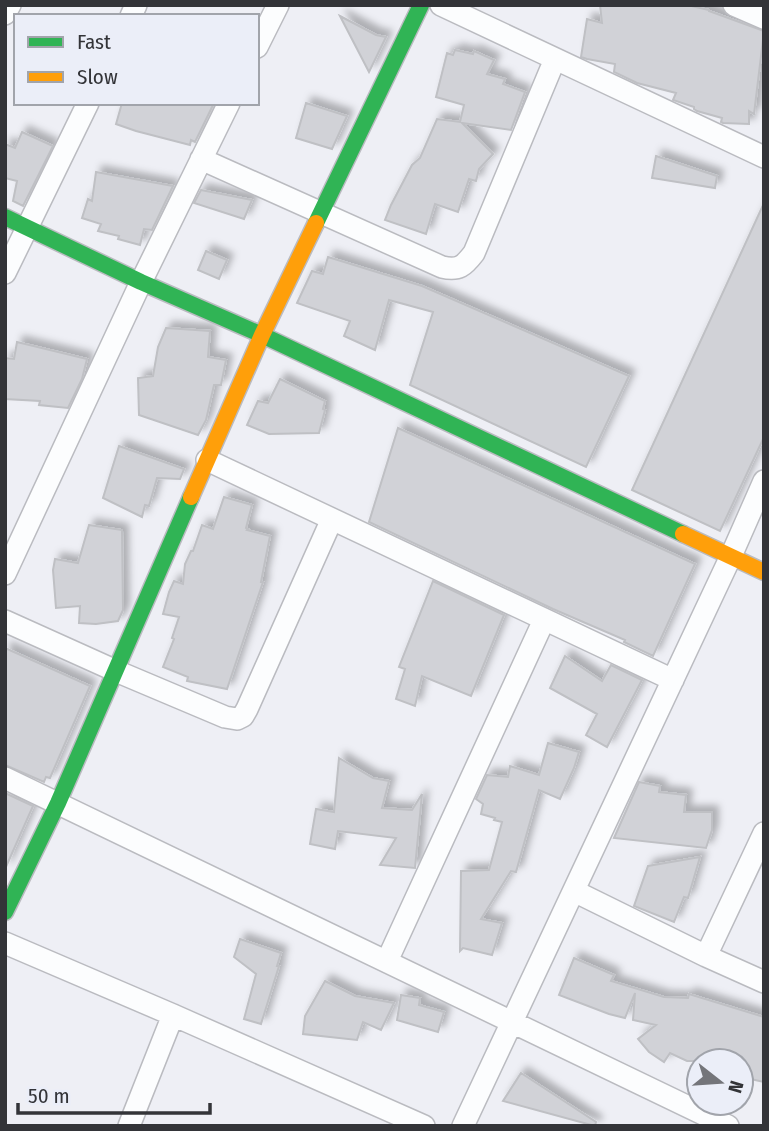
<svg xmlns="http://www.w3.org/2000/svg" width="769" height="1131" viewBox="0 0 769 1131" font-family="'Fira Sans Condensed',sans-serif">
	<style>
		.building { fill: #d1d2d7; stroke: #bfc0c4; stroke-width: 2; filter: url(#shadow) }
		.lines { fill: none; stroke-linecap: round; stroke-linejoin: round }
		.street-casing { stroke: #babbc0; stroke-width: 24 }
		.fast-casing { stroke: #babbc0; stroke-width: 19 }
		.slow-casing { stroke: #babbc0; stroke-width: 19 }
		.street { stroke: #fcfdfe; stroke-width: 21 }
		.fast { stroke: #30b455; stroke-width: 16 }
		.slow { stroke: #ff9f0a; stroke-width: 16 }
	</style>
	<defs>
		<filter id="shadow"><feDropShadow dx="6" dy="-6" stdDeviation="3.5" flood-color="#0004"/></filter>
	</defs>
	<rect width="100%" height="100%" fill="#eeeff5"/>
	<path class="building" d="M600,5h87l22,5v1l55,20 -10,83 -5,-3v13l-26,-1 -2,-1 1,-4 -25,-7 -3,-2v-2l-21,-7 3,-7 -39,-10 -23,-11 1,-8 -28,-5 -6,-2 6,-38 15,4z
		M340,16l36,19 10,2 -17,35z
		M455,50l18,4 1,-3 20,9 -7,14 18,5 -2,5 22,8 -14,38 -49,-7 31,31 -14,15 -3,12 -7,-2 -11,33 -23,-8 -9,30 -41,-14 6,-15 21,-40 8,-7 17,-39 23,3 4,-17 -28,-8 11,-44 6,2z
		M122,103h92l-19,39 -4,-2 -1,5 -54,-14 -20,-7z
		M306,103l41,13 -15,33 -36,-11z
		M22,132l31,14 -30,60 -10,-5 4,-20 -12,-3v-34l10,4z
		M656,156l61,20 -2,12 -63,-10z
		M96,172l77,14 -21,44 -8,-1 -4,16 -22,-6 1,-3 -21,-5 3,-7 -19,-6 6,-19 4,2z
		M201,190l51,10 -8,19 -50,-16z
		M764,203v234l-44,94 -88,-41z
		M206,251l21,9 -8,19 -21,-9z
		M328,257l94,29 207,90 -43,91 -176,-82 23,-73 -44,-12 -14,50 -31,-14 6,-15 -53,-18 15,-32 11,3z
		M166,328l44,3 -2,26 18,3 -5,25h-7l-8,35 -8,15 -59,-20 -1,-37 15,-2 5,-29z
		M17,342l70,17 -5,20 -14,29 -29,-3 1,-4 -35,-2v-41l9,1z
		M280,379l45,22 -2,8 2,1 -6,23 -50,1 -22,-9 11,-24 10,2z
		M398,428l297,136 -42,92 -29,-14 1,-2 -72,-31 -184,-87z
		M119,446l65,23 -4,10 -23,-1 -8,28 -4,-1 -3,12 -39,-19z
		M224,497l28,8 -6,23 2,1 -1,1 23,6 -9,46h2l-36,107 -40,-8 1,-4 -25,-10 11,-28 -2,-1 7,-21 -16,-3 6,-22 5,-11 9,3 2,-20 6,-13h2l9,-26 11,4z
		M89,525l33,5 1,80 -5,11 -22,3 -17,-1 1,-17 -24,2 -3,-38 2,-11 23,4z
		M433,581l71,34 -33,81 -49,-20 -7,30 -19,-7 9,-30 -6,-2z
		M5,648l85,38 -40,92 -4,-1 -2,5 -39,-17z
		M565,656l37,25 9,-16 31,15 -35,67 -21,-12 11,-21 -47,-26z
		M548,743l31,9 -5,16 -14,31 -21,-9 -23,82 -5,-1 -30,48 21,4 -10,32 -29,-7 -3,3 1,-80 28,-1 13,-48 -8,-2 1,-2 -14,-4 2,-10 -7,-5 11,-24 21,2 2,-11 29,9z
		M339,758l34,20 16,3 -7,27 30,2 10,-16 -7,74 -35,-3 16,-27 -58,-7 -3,18 -25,-5 6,-35 18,3z
		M639,782l21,4 -1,6 27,3 -2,17h28v18l-6,18 -92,-10z
		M5,793l28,13 -28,63z
		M700,857l-12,41 -4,-1 -10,25 -40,-16 14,-40z
		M240,939l41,14 -4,13h2l-18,58 -17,-5 12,-45 -22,-17z
		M574,958l40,17 -3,6 53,16 24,1 1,-4 75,23v65l-23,-5v-16h-54l-17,-8 -6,9 -15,-10 -11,-13 18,-14 -23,-5 2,-27 -10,25 -16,-4 -50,-19z
		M325,981l30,15 39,7 -13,27 -18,-8 -6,18 -54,-6 2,-18z
		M401,995l19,3 -1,7 25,7 -6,20 -41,-12z
		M521,1073l75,49 -1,4 -92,-25z"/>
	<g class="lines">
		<g class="street-casing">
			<path id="street" d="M441,5l323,152
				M734,5l30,13
				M5,14l5,-9
				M131,16l5,-11
				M257,47l21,-42
				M201,159l241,108c17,4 22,-1 32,-14l81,-194
				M5,273l83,-170
				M207,460l466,220
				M5,574l136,-292 88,-179
				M5,621l111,50 109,46 12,2 6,-3 4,-7 85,-190
				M5,778l723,348
				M574,891l132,65 58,26
				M5,943l168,72 251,111
				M706,956l58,-123
				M387,961l157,-341
				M129,1126l44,-111
				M463,1126l268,-570 33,-75"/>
		</g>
		<g class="fast-casing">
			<path id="fast" d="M5,217l136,65 121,53 421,199
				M316,223l105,-218
				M5,912l53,-109 133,-306"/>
		</g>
		<g class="slow-casing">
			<path id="slow" d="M191,497l71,-162 54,-112
				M683,534l81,38"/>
		</g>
		<use href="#street" class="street"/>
		<use href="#fast" class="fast"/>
		<use href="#slow" class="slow"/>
	</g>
	<rect width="769" height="1131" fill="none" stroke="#333438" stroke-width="14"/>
	<rect x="14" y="14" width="245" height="91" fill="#ebeef8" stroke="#a1a4ab" stroke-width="2"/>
	<rect x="28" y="37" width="35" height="10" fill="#30b455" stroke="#a1a4ab" stroke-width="2"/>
	<text x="77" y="49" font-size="21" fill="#333438">Fast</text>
	<rect x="28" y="72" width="35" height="10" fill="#ff9f0a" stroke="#a1a4ab" stroke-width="2"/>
	<text x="77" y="84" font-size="21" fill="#333438">Slow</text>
	<g transform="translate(720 1082) rotate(107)"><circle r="33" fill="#ebeef8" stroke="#a1a4ab" stroke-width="2"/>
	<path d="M0-5L12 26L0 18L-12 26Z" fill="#74757a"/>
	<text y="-10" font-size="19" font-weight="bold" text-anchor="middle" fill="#333438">N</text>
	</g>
	<path d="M18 1103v10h192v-10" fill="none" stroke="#333438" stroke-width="3.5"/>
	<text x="28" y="1103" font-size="21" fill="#333438" stroke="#ebeef8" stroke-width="5" paint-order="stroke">50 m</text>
</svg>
